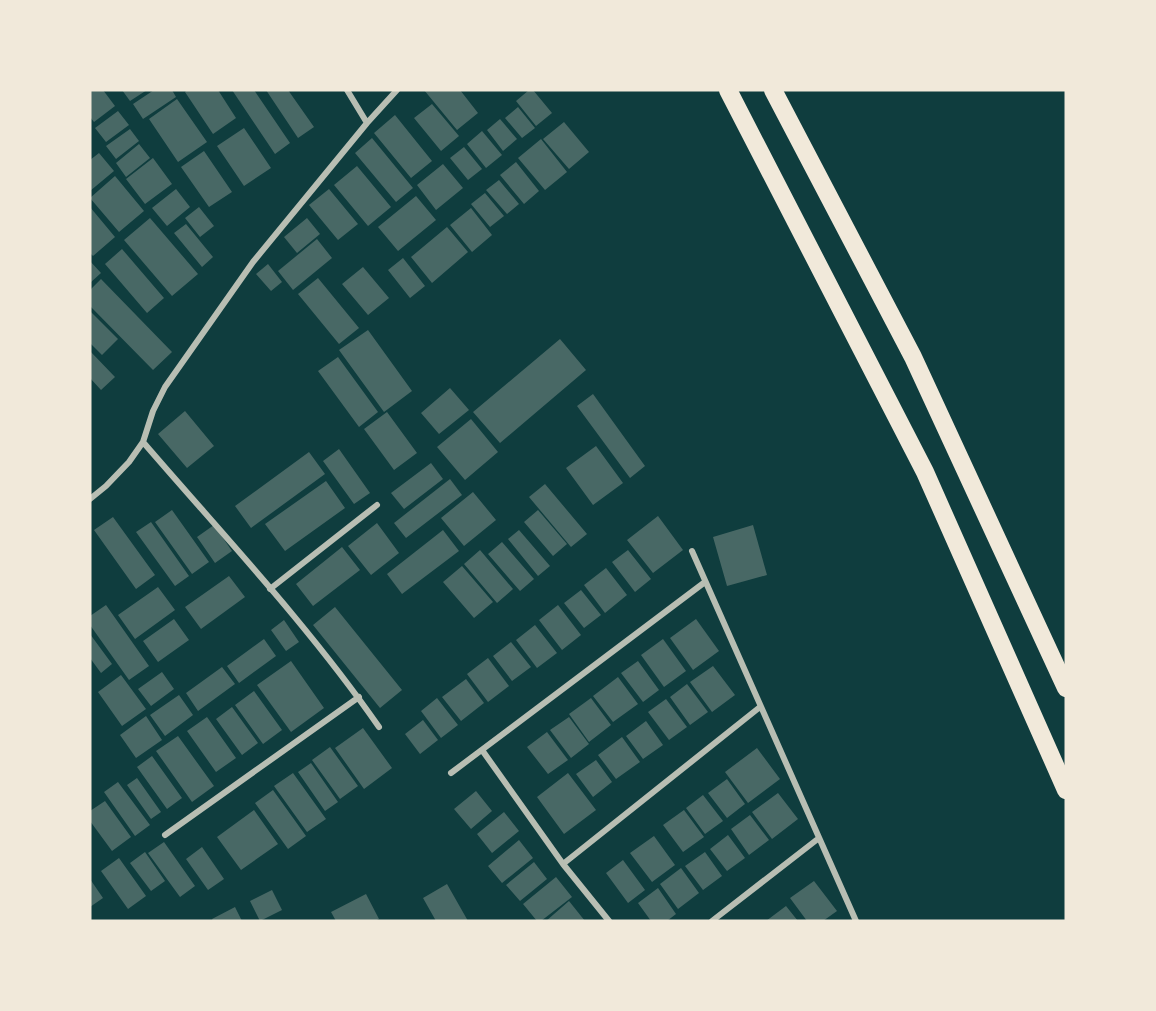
<svg xmlns="http://www.w3.org/2000/svg" width="1156" height="1011" viewBox="0 0 1156 1011" font-family="'Open Sans',sans-serif">
	<style>
		.building { fill: #486865 }
		.lines { fill: none; stroke-linecap: round; stroke-linejoin: round }
		.minor { stroke: #b8beb3; stroke-width: 6 }
		.motorway { stroke: #f1e9da; stroke-width: 18 }
	</style>
	<rect width="100%" height="100%" fill="#0f3d3e"/>
	<path class="building" d="M90,90h13l12,16 -21,16 -4,-5z
		M122,90h25l-17,11z
		M154,90h18l4,7 -33,22 -10,-15z
		M187,90h31l18,28 -23,16 -28,-42z
		M232,90h22l36,53 -15,11z
		M266,90h22l26,37 -16,11z
		M424,90h36l18,23 -21,17z
		M529,90h4l19,23 -16,13 -20,-25z
		M177,99l30,43 -29,20 -29,-43z
		M432,104l27,32 -18,15 -27,-33z
		M518,107l17,21 -13,10 -17,-20z
		M118,111l11,14 -23,17 -11,-14z
		M395,115l37,46 -21,17 -37,-45z
		M500,119l17,20 -14,12 -16,-21z
		M564,122l25,30 -20,17 -26,-30z
		M244,128l27,40 -27,18 -27,-40z
		M130,129l9,12 -23,18 -10,-13z
		M482,131l20,24 -16,13 -19,-24z
		M372,138l41,50 -17,14 -41,-49z
		M541,139l26,33 -22,18 -27,-32z
		M139,144l11,14 -24,19 -10,-14z
		M464,147l18,22 -14,11 -18,-22z
		M204,151l28,41 -23,15 -28,-40z
		M99,153l15,18 -24,20v-31z
		M153,158l19,26 -27,20 -19,-25z
		M516,162l23,29 -15,13 -24,-29z
		M443,164l20,24 -27,22 -19,-25z
		M357,166l34,41 -23,19 -34,-41z
		M115,176l29,35 -25,21 -29,-34z
		M499,180l20,24 -12,10 -21,-24z
		M176,189l14,18 -23,19 -15,-18z
		M329,189l29,35 -20,16 -29,-35z
		M485,193l19,23 -14,11 -19,-23z
		M416,196l20,24 -38,31 -20,-24z
		M90,207l25,30 -22,19 -3,-3z
		M199,207l15,19 -14,11 -15,-19z
		M471,208l21,27 -20,17 -22,-27z
		M150,218l48,56 -26,22 -48,-56z
		M307,218l13,16 -23,19 -13,-16z
		M186,224l27,33 -11,10 -28,-34z
		M447,227l21,25 -36,31 -21,-26z
		M317,239l15,19 -39,32 -15,-19z
		M122,249l42,49 -17,15 -42,-49z
		M403,258l22,28 -15,12 -22,-28z
		M90,261l11,12 -11,10z
		M268,264l14,18 -11,9 -15,-17z
		M363,267l26,31 -21,17 -26,-31z
		M318,278l41,50 -20,16 -41,-50z
		M101,279l71,73 -19,18 -63,-64v-16z
		M90,311l28,28 -16,16 -12,-12z
		M368,330l44,61 -28,21 -45,-62z
		M560,339l26,31 -86,73 -27,-31z
		M90,351l25,26 -14,13 -11,-12z
		M338,357l40,55 -19,15 -41,-56z
		M450,388l19,22 -30,24 -18,-21z
		M593,394l52,72 -15,12 -53,-72z
		M185,411l29,35 -27,22 -29,-34z
		M387,412l30,41 -23,17 -30,-41z
		M471,419l27,33 -33,28 -28,-33z
		M596,446l27,37 -30,22 -27,-37z
		M339,449l31,44 -16,11 -31,-43z
		M309,452l16,22 -74,54 -16,-22z
		M431,463l12,16 -39,30 -13,-16z
		M450,479l12,16 -56,43 -12,-15z
		M326,481l19,27 -60,43 -20,-27z
		M545,484l42,50 -16,13 -42,-50z
		M473,492l23,28 -32,26 -23,-28z
		M172,510l37,52 -17,12 -37,-52z
		M538,510l29,34 -14,12 -29,-34z
		M658,516l25,34 -30,23 -26,-33z
		M113,517l42,58 -19,14 -42,-59z
		M151,522l38,54 -14,10 -39,-54z
		M377,523l22,30 -28,22 -23,-29z
		M214,525l18,26 -17,12 -18,-26z
		M753,525l14,50 -40,11 -14,-49z
		M443,530l16,21 -57,43 -15,-20z
		M519,530l31,36 -12,10 -30,-37z
		M502,542l32,37 -14,12 -32,-37z
		M342,547l18,23 -47,36 -17,-22z
		M480,550l33,39 -16,14 -33,-39z
		M628,550l23,29 -16,13 -23,-30z
		M462,566l31,36 -19,16 -31,-36z
		M606,568l21,27 -22,18 -21,-28z
		M229,576l16,21 -44,32 -16,-22z
		M158,587l17,23 -40,29 -17,-24z
		M581,590l20,25 -17,13 -20,-25z
		M106,605l43,61 -20,14 -39,-55v-9z
		M558,605l23,30 -19,15 -23,-30z
		M335,607l67,83 -22,18 -67,-83z
		M174,619l15,21 -31,22 -15,-21z
		M696,619l23,32 -26,19 -23,-32z
		M284,620l15,22 -13,9 -15,-21z
		M535,625l22,28 -20,15 -21,-28z
		M90,634l22,30 -11,9 -11,-15z
		M264,639l12,17 -37,27 -12,-17z
		M663,639l23,32 -22,16 -23,-32z
		M511,642l20,25 -19,14 -19,-25z
		M488,658l21,28 -21,16 -21,-28z
		M291,661l33,47 -33,24 -34,-47z
		M638,661l21,29 -16,12 -22,-29z
		M713,666l22,29 -23,17 -22,-30z
		M222,667l13,17 -37,27 -12,-18z
		M162,672l12,17 -23,17 -13,-17z
		M121,675l25,34 -24,17 -24,-34z
		M618,677l20,27 -25,18 -20,-26z
		M466,679l18,24 -23,18 -19,-24z
		M687,684l21,28 -18,13 -20,-28z
		M254,691l28,39 -19,14 -28,-39z
		M179,695l14,20 -28,21 -15,-21z
		M437,698l21,27 -17,13 -20,-27z
		M591,698l20,27 -22,17 -20,-28z
		M666,699l21,28 -18,13 -21,-28z
		M232,707l26,36 -16,12 -26,-36z
		M146,716l16,24 -26,18 -16,-23z
		M207,717l29,41 -20,14 -29,-41z
		M569,717l20,27 -18,14 -21,-28z
		M423,720l15,20 -18,14 -15,-20z
		M646,721l17,24 -20,14 -17,-23z
		M363,728l29,40 -28,21 -29,-41z
		M547,732l21,28 -20,14 -21,-27z
		M178,736l36,50 -22,16 -36,-51z
		M622,737l18,25 -24,17 -18,-24z
		M330,747l28,39 -18,13 -28,-39z
		M757,748l23,31 -32,24 -23,-31z
		M152,756l30,42 -15,11 -30,-42z
		M596,760l16,22 -19,15 -17,-23z
		M311,763l27,39 -13,9 -27,-39z
		M293,773l33,46 -19,13 -33,-46z
		M568,773l28,37 -32,24 -27,-37z
		M137,778l24,34 -10,7 -24,-34z
		M727,779l18,25 -18,14 -19,-25z
		M118,782l32,43 -15,11 -31,-44z
		M273,790l33,46 -18,13 -33,-46z
		M476,791l16,20 -21,18 -17,-20z
		M778,793l20,26 -26,20 -20,-27z
		M703,795l20,26 -18,13 -19,-26z
		M105,801l26,36 -19,14 -22,-30v-10z
		M254,810l24,34 -37,26 -24,-33z
		M684,810l20,27 -21,15 -20,-27z
		M504,812l15,19 -27,22 -15,-19z
		M750,815l19,25 -20,15 -18,-26z
		M728,835l17,23 -18,13 -17,-22z
		M654,836l21,29 -23,17 -22,-29z
		M519,840l14,18 -31,25 -14,-17z
		M164,842l31,44 -15,11 -32,-44z
		M202,847l22,32 -16,11 -22,-31z
		M145,852l20,29 -14,10 -21,-28z
		M705,852l17,24 -19,14 -18,-24z
		M119,858l27,38 -18,13 -27,-38z
		M623,860l22,30 -17,13 -22,-30z
		M534,862l13,17 -27,22 -14,-16z
		M681,868l18,25 -21,16 -18,-25z
		M556,877l16,20 -31,24h-4l-14,-17z
		M90,879l13,19 -13,9z
		M814,881l23,30 -14,10h-16l-17,-23z
		M447,884l21,37h-32l-13,-23z
		M658,888l18,26 -9,7h-16l-13,-18z
		M272,890l10,20 -22,11 -10,-20z
		M366,894l13,25 -4,2h-39l-5,-9z
		M569,901l16,20h-39z
		M786,906l12,15h-32z
		M235,907l7,14h-29l-1,-2z"/>
	<g class="lines">
		<path class="minor" d="M347,90l20,33
			M143,442c80,93 166,184 236,285
			M90,499l16,-13 23,-24 14,-20 10,-31 12,-24 88,-125 114,-139 30,-33
			M692,551l164,370
			M270,589l107,-84
			M482,750l81,114 46,57
			M451,773l254,-191
			M165,835l194,-138
			M563,864l197,-157
			M712,921l107,-83"/>
		<path class="motorway" d="M728,90l197,382 141,318
			M773,90l140,267 153,331"/>
	</g>
	<rect width="1156" height="1011" fill="none" stroke="#f1e9da" stroke-width="183"/>
</svg>
